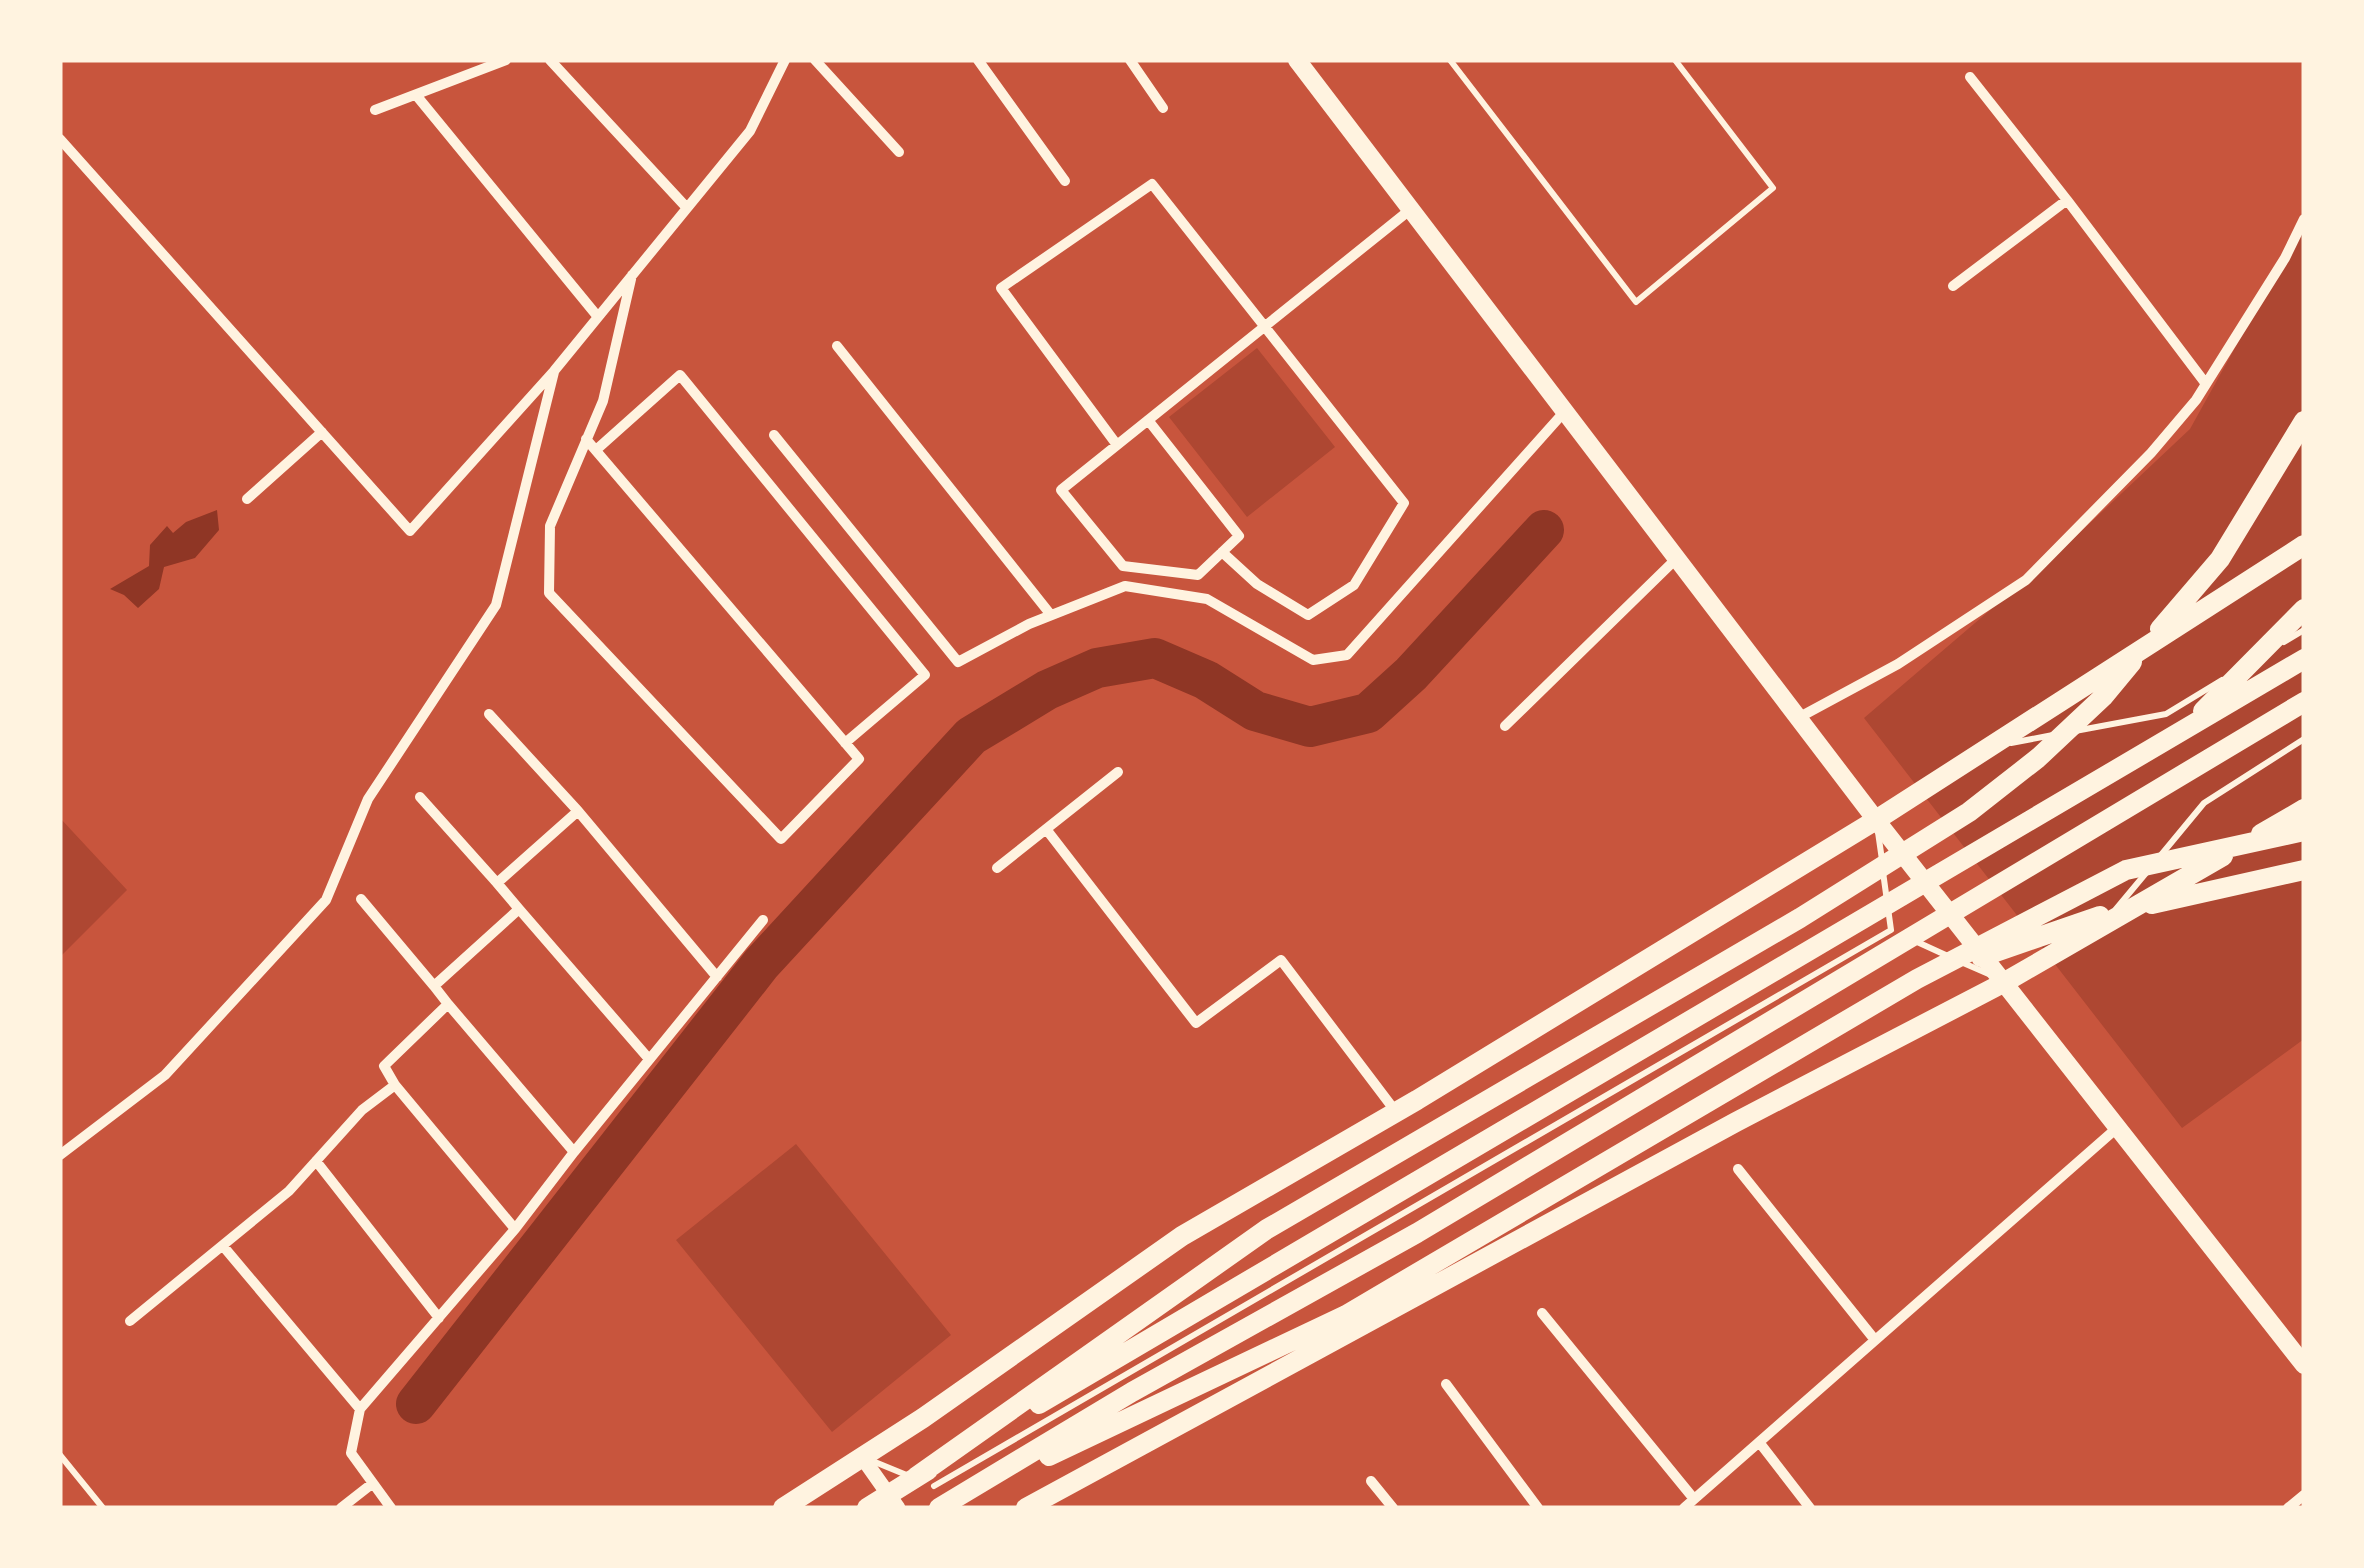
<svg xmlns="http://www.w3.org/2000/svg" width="2364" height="1568" viewBox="0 0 2364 1568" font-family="Cabin,sans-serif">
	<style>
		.green { fill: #ae4732 }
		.water { fill: #8f3625 }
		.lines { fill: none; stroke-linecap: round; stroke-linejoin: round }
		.river { stroke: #8f3625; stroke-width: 40 }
		.service { stroke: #fff3e0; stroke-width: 6 }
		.minor { stroke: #fff3e0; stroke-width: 10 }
		.tertiary { stroke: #fff3e0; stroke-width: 15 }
		.secondary { stroke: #fff3e0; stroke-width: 18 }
		.trunk { stroke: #fff3e0; stroke-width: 20 }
	</style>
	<rect width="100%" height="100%" fill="#c8553d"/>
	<path class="green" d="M2304,209v830l-122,89 -318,-410 208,-178 118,-111 56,-101z
		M1257,348l78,99 -88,70 -78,-100z
		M60,818l67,72 -67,67z
		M796,1144l155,191 -119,97 -156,-192z"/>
	<path class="water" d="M217,510l2,20 -24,28 -31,9 -5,22 -21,19 -14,-13 -14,-6 39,-23 1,-21 17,-19 6,7 13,-11z"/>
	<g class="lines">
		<path class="river" d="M416,1404l345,-440 210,-228 76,-46 50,-22 58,-10 51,22 49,31 55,16 58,-14 43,-39 133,-144"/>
		<path class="service" d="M1450,60l186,242 137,-114 -98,-128
			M2284,642l20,-12
			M2075,731l91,-17 56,-34
			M2011,743l42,-8
			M1878,832l4,28
			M2161,855l43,-52 100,-64
			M1883,872l8,58
			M2116,909l30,-36
			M1915,941l35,16
			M1961,962l30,13
			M60,1455l43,53
			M870,1460l39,16
			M934,1486l957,-556"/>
		<path class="minor" d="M550,60l137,148
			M815,60l84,92
			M978,60l87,121
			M1130,60l33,48
			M1970,77l97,123
			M416,95l182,222
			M375,110l131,-50
			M60,139l350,392 144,-160 196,-240 35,-71
			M1953,286l114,-86 139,184
			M837,346l214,269
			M1148,420l91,116 -41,39 -75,-9 -62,-76 350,-281
			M774,435l184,227 71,-38 96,-38 82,13 106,61 34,-5 218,-244
			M586,439l273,320 -78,80 -232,-246 1,-67 53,-125 29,-126
			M1117,445l-116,-157 151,-104 252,319 -50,82 -46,30 -51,-31 -35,-32
			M596,450l84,-75 245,300 -80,68
			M247,499l75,-67
			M489,714l89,97 139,166
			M1798,718l100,-54 128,-84 125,-127 45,-53 89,-142 19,-39
			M1505,726l172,-168
			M420,797l77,86
			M1046,829l150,194 85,-63 115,152
			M997,868l121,-96
			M361,899l73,87
			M519,909l130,150
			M448,1004l126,148
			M395,1085l120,144
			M60,1155l105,-80 161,-175 42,-101 128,-194 58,-233
			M316,1161l123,157
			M1738,1169l137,171
			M223,1246l137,163 -9,44 40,55
			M1542,1313l152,186
			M130,1321l159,-130 73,-81 33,-25 -11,-19 64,-62 -14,-18 85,-77 -22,-26 81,-72
			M1446,1384l92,124
			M360,1409l155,-180 59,-77 189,-232
			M1759,1442l51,66
			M1371,1481l22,27
			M341,1508l32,-25
			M1684,1508l434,-381
			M2288,1508l16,-13"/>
		<path class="tertiary" d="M862,1457l36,51"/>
		<path class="secondary" d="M1297,60l579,760 428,545"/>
		<path class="trunk" d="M2160,629l60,-70 84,-138
			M2203,711l101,-102
			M2261,834l43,-25
			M2152,904l152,-34
			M1981,957l119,-41
			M1039,1404l1265,-745
			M1049,1456l297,-141 571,-336 209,-109 178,-39
			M916,1477l351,-248 533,-311 169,-106 69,-54 65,-61 29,-35
			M783,1508l140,-90 259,-182 235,-136 459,-280 428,-275
			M867,1508l61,-38
			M939,1508l193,-116 285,-159 887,-531
			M1026,1508l710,-386 269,-140 218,-126"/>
	</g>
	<rect width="2364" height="1568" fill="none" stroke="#fff3e0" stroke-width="125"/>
</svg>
